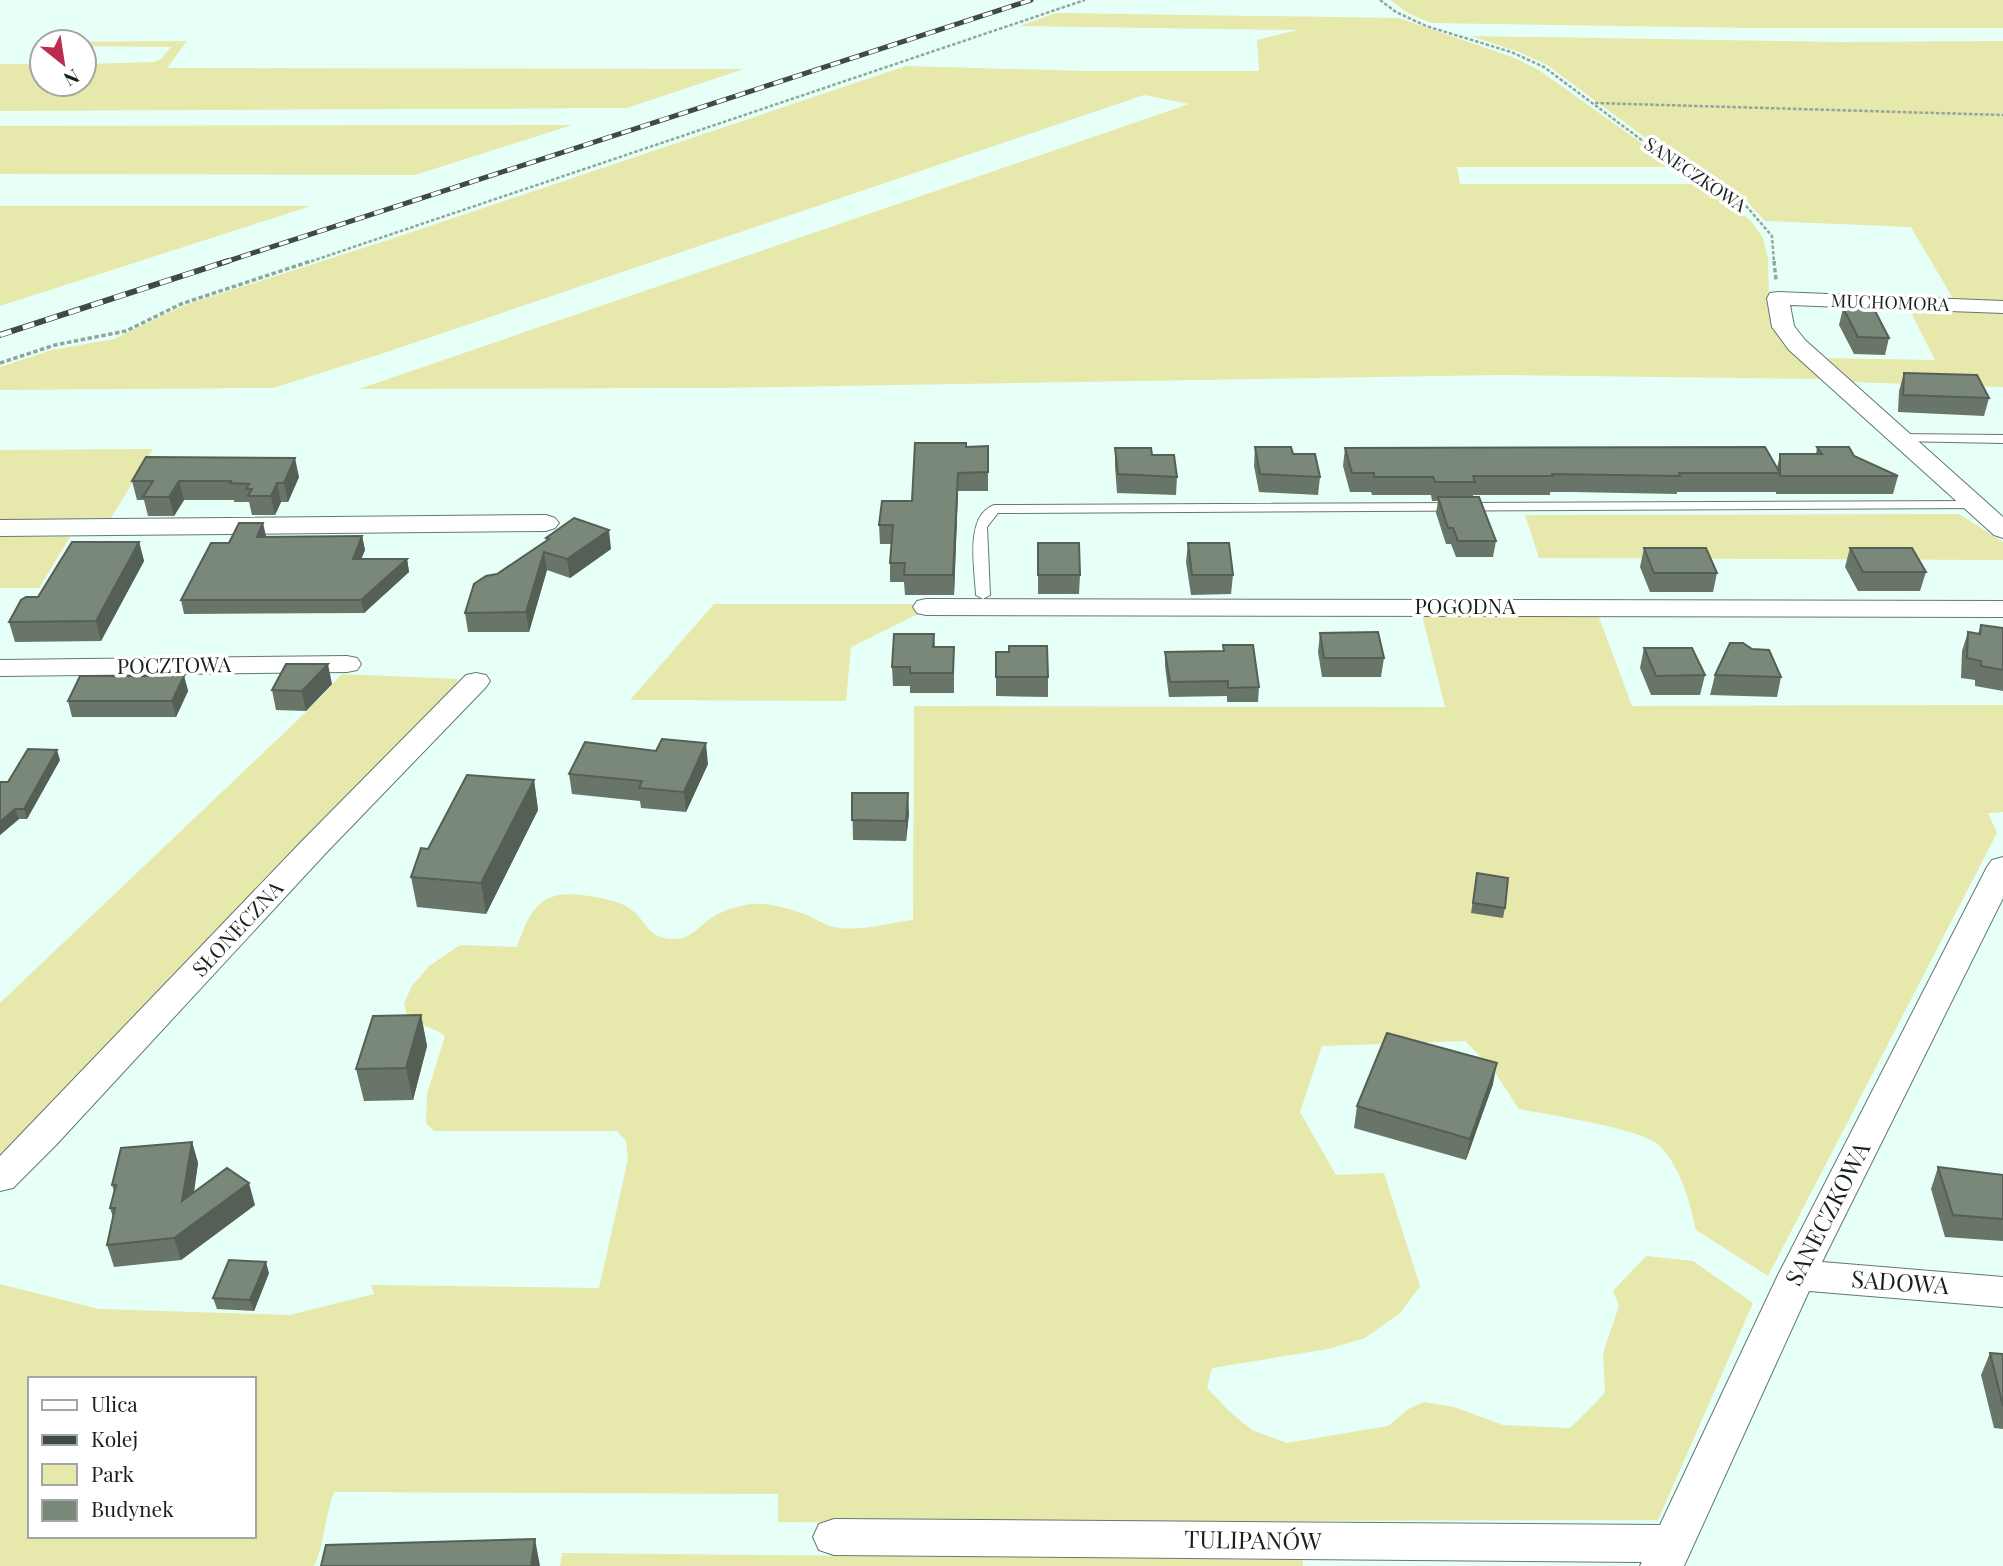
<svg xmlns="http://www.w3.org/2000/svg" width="2003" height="1566" viewBox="0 0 2003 1566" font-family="'Playfair Display',serif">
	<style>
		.green { fill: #e7e8ac; fill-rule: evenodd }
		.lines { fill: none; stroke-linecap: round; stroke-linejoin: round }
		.service-casing { stroke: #637871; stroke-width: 2 }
		.minor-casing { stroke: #637871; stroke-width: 2 }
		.path-far1 { stroke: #93a59f; stroke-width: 2.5; stroke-dasharray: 3.5 2; stroke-linecap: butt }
		.path { stroke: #93a59f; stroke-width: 3.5; stroke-dasharray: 4.5 2.5; stroke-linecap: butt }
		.service { fill: #fff; fill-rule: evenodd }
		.minor { fill: #fff; fill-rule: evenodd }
		.rail-far1-casing { stroke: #3e4a46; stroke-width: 5 }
		.rail-casing { stroke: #3e4a46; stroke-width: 6 }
		.rail-far1 { stroke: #fff; stroke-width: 3.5; stroke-dasharray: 10; stroke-linecap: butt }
		.rail { stroke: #fff; stroke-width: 4.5; stroke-dasharray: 12; stroke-linecap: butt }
		.wall { fill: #697568 }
		.shaded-wall { fill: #555f55 }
		.building { fill: #7a8879; stroke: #555f55; stroke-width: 2 }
		.labels { text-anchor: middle; stroke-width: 7; stroke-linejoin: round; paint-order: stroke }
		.far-street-label { font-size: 18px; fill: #17201d; stroke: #fff }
		.street-label { font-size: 21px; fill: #17201d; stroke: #fff }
		.near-street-label { font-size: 24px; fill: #17201d; stroke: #fff }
	</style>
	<rect width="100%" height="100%" fill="#e6fff7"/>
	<path class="green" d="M1390,0h613v28h-248l-324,-5 -23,-10z
		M1056,13l343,5 116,40 24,12 136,97h-218l3,17h245l46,37 12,17 5,20 1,40 60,81 -329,-4 -789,13 -352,1 830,-285 -45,-9 -766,260 -105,33 -273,2v-23l52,-17 62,-11 71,-34 203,-65 518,-174 179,5h174l-2,-31 41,-10 -279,-4z
		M1471,36l370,6 162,-1v264l-48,-3 -44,-75 -146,-6 -22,-24 -77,-44 -119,-88 -28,-13z
		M187,41l-20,27 577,1 -117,39 -627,3v-47h42v20h42v-20l70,-2 7,-3 10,-12 -87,-1v-4h-34z
		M572,125l-157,50 -415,-1v-48z
		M0,206h311l-311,100z
		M1908,307l95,3v77l-153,-5 -27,-24 112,2z
		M153,449l-42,69 -111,2v-70z
		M1959,514l44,28v18l-464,-2 -14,-43z
		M0,537h70l-31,51h-39z
		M714,604h203l7,7 -73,36 -5,54 -216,-1z
		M1421,611l176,1 35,94 371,-1v107l-15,1 9,20 -229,443 -72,-46c-7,-30 -14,-60 -36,-84 -15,-17 -115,-32 -141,-37l-25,-38 -29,-30 -143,5 -22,66 36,63 48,-2 36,113 -20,27 -35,25 -37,11 -116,19 -5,20 22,23 23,19 35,13 101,-17 22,-18 14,-6 30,5 49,18 67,3 35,-35 -2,-40 16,-47 -6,-15 33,-35 47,5 60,42 -95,217 -880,2v-28l-444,-2c-9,23 -10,55 -20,74h-314v-282l99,25 191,6 84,-21 -3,-9 228,3 29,-129 -2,-18 -9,-10h-183l-8,-8 1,-29 18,-58c-12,-9 -25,-11 -38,-19l-3,-14 8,-17 17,-20 31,-21 57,2c14,-41 25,-59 72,-51 14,3 28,4 40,12 20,14 17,31 46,31 16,1 28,-17 41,-24 9,-5 26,-10 36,-11 16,-2 38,5 52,10 10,3 19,11 30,13 27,5 52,-4 79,-7l1,-214 531,1zM30,1379h224v157h-224z
		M342,674l116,5 -8,21 -450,457v-154l304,-289z
		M562,1553l741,7v6h-743z"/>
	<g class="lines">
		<g class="service-casing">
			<path id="service" d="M1899,434l104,1v8l-108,-2v-6z
				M1972,501l7,4 -2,3 -979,5 -11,14 3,68 -7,4 -7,-4c-1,-26 -12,-79 18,-90z"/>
		</g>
		<g class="minor-casing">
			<path id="minor" d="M1778,292l225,9v12l-213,-8 4,21 11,14 198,177v21l-9,-3 -205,-185 -17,-23 -5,-29 3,-5z
				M546,515l9,3 4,5 -4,5 -9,3 -546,5v-16z
				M926,599l1077,2v16l-1077,-2 -9,-2 -4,-6 4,-6z
				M347,656l10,2 4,6 -4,6 -10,2 -347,4v-16z
				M476,673l10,2 4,6 -4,6 -161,167 -269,291 -43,43 -13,3v-35l303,-316 163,-165z
				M2003,857v41l-181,364 181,15v30l-194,-16 -125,275h-44l2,-4 -808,-7 -15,-5 -6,-13 6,-13 15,-5 826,6 118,-250 209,-408 5,-7z"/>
		</g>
		<path class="path-far1" d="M1380,0l16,12 30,14 85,26 33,15 107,80 73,43 23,17 25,29 2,27
			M1595,103l408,12
			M306,263l779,-263"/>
		<path class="path" d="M1774,261l2,19
			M0,363l55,-18 71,-14 55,-27 130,-43"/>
		<use href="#service" class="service"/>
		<use href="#minor" class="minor"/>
		<g class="rail-far1-casing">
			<path id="rail-far1" d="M222,263l809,-263"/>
		</g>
		<g class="rail-casing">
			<path id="rail" d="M0,335l228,-74"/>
		</g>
		<use href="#rail-far1" class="rail-far1"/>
		<use href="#rail" class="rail"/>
	</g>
	<path class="wall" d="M1843,308l46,30 -4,17 -31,-1 -15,-29z
		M1904,373l85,25 -5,18 -86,-4 1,-21z
		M988,446v45h-30l-4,104h-49l-1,-13h-14v-19l1,-19h-11l-1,-19 33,-24 54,-54z
		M1255,447l38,7 27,23 -2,18 -59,-3 -5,-26z
		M1817,447l37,9 44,20 -5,18h-117v-5v3h-99v2l-106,-2h-21v3h-77v2l23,44 -3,16h-37l-5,-13h-5l-10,-31 2,-12h-6l-1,-6h-59l-1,-3h-21l-7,-26 2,-18 432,20 3,-14h36z
		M1115,448l37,7 25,22 -1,18 -59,-2 -2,-27z
		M299,477l-11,25h-7l-6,13h-23l-3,-13h-15v-2h-50l-10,16h-26l-4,-16h-7l-5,-19z
		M362,536l3,14 -4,9h46l2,13 -45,41 -180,1 -3,-14 48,-57 36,-6z
		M546,538l65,11 -41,29 -23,-8 -18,62h-61l-3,-19 32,-39 49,-33z
		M139,542l5,19 -43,80 -86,1 -6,-20 29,-25z
		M1038,543l42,32 -1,19h-41z
		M1188,543l45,32 -2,19 -40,1 -5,-33z
		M1644,548l73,25 -4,19h-63l-10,-25z
		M1850,548l76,24 -6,19h-62l-13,-24z
		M1981,625l22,3v63l-28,-5v-6l-14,-2 1,-27 6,-19 10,2z
		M1320,633l64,25 -3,19h-59l-4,-25z
		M934,634l1,13h19v46h-44v-7h-17l-1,-19z
		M1223,645l36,42 -1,15h-31v-6l-58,1 -4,-31v-14l58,-1z
		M1644,648l61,27 -5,20h-49l-11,-27z
		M996,652l52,25v20l-52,-1z
		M1715,675l66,2 -4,20 -67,-2z
		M184,676l4,15 -12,26h-104l-4,-16z
		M332,684l-26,27 -30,-1 -4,-20z
		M60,760l-33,59h-8l-19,16v-53h8z
		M708,764l-22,48 -45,-4 -1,-7 -68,-7 -3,-20z
		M534,780l4,30 -52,104 -69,-7 -6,-30 17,-28z
		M852,793l57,20 -3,28 -53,-1z
		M1477,873l28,35 -2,10 -32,-5z
		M421,1015l6,31 -14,54 -49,1 -8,-32z
		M1493,1084l-27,76 -112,-32 3,-22z
		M192,1142l6,21 -4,30 61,12 -74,55 -67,7 -7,-22 6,-28 -3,-9 4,-17 -2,-6z
		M1938,1167l65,8v66l-58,-4 -14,-48z
		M269,1273l-15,38 -37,-2 -4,-11z
		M1990,1353l13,1v75l-9,-1 -13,-53z"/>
	<path class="shaded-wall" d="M295,458l4,19 -11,25 -4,-19z
		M958,473v18l-4,104 -1,-20z
		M179,481l5,19 -10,16 -5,-19z
		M277,483l4,19 -6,13 -4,-19z
		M263,523l3,13 -9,1z
		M609,530l2,19 -41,29 -3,-19z
		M362,536l3,14 -9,22 -3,-13z
		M139,542l5,19 -43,80 -5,-20z
		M544,552l3,18 -18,62 -3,-20z
		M407,559l2,13 -45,41 -3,-13z
		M328,664l4,20 -26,27 -4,-20z
		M184,676l4,15 -12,26 -4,-16z
		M706,743l2,21 -22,48 -2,-20z
		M57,750l3,10 -33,59 -3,-10z
		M534,780l4,30 -52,104 -5,-31z
		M908,793l1,20 -3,28v-20z
		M15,809l4,10 -19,16v-13z
		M421,1015l6,31 -14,54 -7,-32z
		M1497,1063l-4,21 -27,76 4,-21z
		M192,1142l6,21 -9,60 -7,-22z
		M249,1183l6,22 -74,55 -7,-22z
		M266,1262l3,11 -15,38 -4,-11z
		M535,1539l5,27h-9z"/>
	<path class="building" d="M1843,308l31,1 15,29 -31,-1z
		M1904,373l73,2 12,23 -86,-3z
		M915,443h51v4l22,-1v26l-30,1 -5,102h-49l1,-12h-15l3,-38h-14l3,-24h30z
		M1255,447h36l2,7h22l5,23 -60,-3z
		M1765,447l15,26h-101l1,3 -128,-2 1,2h-80l2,6h-40l-2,-5h-59v-4h-22l-7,-25z
		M1817,447h32l5,9 44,20h-118v-22h42z
		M1115,448h36l1,7h22l3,22 -59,-3z
		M146,457l149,1 -11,25h-7l-6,13h-23l4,-7h-6l3,-5 -19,-1 1,-2h-52l-10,16h-26l10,-16h-21z
		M1438,497h41l17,44h-38l-5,-13h-5z
		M574,518l35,12 -42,29 -23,-7 -18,60 -61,1 9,-29 12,-8 11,-2 52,-35 -3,-1z
		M239,523h24l-6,14 105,-1 -9,23h54l-46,41h-180l30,-57h18z
		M72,542h67l-43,79 -87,1 12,-22 5,-3h12z
		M1038,543h41l1,32h-42z
		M1188,543h41l4,32h-41z
		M1644,548h62l11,25h-63z
		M1850,548h62l14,24h-63z
		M1981,625l22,3v42l-22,-4v-5l-14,-3 1,-26 12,2z
		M1378,632l6,26h-60l-4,-25z
		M894,634h40l-1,13h21l-1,26h-43v-6h-18z
		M1730,643h13l9,6 17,1 12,27 -66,-2z
		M1223,645h30l6,42 -31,1v-7l-58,1 -5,-30 59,-1z
		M1009,646h38l1,31h-52v-25h13z
		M1644,648h48l13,27 -49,1z
		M286,664h42l-26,27 -30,-1z
		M80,676h104l-12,25h-104z
		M662,739l44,4 -22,49 -45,-4 3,-7 -73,-7 16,-32 71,9z
		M28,749l29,1 -33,59h-9l-15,13v-40h8z
		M467,775l67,5 -53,103 -70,-6 10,-29 7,1z
		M852,793h56l-2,28 -54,-1z
		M1477,873l31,5 -3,30 -32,-5z
		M421,1015l-15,53 -50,1 17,-53z
		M1387,1033l110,30 -27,76 -113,-33z
		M192,1142l-10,59 45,-33 22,15 -75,55 -67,7 8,-37h-5l6,-23h-4l9,-37z
		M1938,1167l65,8v44l-50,-4z
		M229,1260l37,2 -16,38 -37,-2z
		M1990,1353l13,1v52z
		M535,1539l-4,27h-210l5,-21z"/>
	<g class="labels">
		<g class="far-street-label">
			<text transform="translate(1695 175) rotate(34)" y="6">SANECZKOWA</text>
			<text transform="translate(1890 303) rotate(2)" y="6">MUCHOMORA</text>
		</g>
		<g class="street-label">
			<text x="1465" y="614">POGODNA</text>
			<text transform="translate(174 666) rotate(-1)" y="7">POCZTOWA</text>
			<text transform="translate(238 929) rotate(-47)" y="7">SŁONECZNA</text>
		</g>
		<g class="near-street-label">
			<text transform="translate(1828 1214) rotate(-63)" y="8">SANECZKOWA</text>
			<text transform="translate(1900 1283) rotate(4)" y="8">SADOWA</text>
			<text transform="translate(1253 1541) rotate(1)" y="8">TULIPANÓW</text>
		</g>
	</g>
	<rect x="28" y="1377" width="228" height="161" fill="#ffffff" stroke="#a2a6a5" stroke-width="2"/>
	<rect x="42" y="1400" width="35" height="10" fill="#ffffff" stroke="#a2a6a5" stroke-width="2"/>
	<text x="91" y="1412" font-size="21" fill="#17201d">Ulica</text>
	<rect x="42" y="1435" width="35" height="10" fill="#3e4a46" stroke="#a2a6a5" stroke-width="2"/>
	<text x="91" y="1447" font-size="21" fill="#17201d">Kolej</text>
	<rect x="42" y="1464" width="35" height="21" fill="#e7e8ac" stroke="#a2a6a5" stroke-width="2"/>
	<text x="91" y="1482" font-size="21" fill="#17201d">Park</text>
	<rect x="42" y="1500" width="35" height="21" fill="#7a8879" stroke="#a2a6a5" stroke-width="2"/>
	<text x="91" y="1517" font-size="21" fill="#17201d">Budynek</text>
	<g transform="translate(63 63) rotate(150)"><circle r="33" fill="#ffffff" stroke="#a2a6a5" stroke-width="2"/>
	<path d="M0-5L12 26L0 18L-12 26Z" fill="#bc2b50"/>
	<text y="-10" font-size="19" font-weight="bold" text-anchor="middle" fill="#17201d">N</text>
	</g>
</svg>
